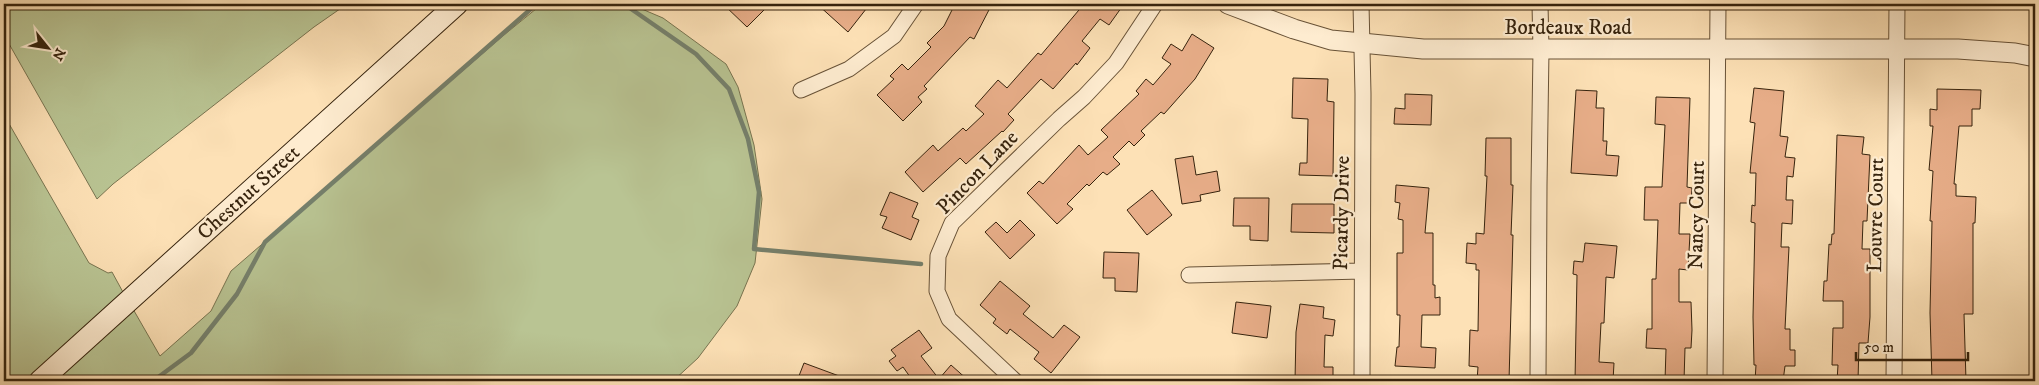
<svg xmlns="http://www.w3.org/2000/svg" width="2039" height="385" viewBox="0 0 2039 385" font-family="'IM FELL DW Pica',serif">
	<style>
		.green { fill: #b9c493; stroke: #787450 }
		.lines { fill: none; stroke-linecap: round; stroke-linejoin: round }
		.stream { stroke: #75806c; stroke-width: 4.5 }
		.building { fill: #e7ad88; stroke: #36230d }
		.minor-casing { stroke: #685237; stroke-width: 17 }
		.tertiary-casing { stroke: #685237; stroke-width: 21 }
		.secondary-casing { stroke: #36230d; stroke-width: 23 }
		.minor { stroke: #feecd0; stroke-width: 15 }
		.tertiary { stroke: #feecd0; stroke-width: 19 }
		.secondary { stroke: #feecd0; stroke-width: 21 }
		.labels { text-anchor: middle; stroke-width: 4.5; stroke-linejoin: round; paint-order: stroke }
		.street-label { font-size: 21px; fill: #36230d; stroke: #feecd0 }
	</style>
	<rect width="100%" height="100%" fill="#fde1b6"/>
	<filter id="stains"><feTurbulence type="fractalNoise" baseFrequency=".004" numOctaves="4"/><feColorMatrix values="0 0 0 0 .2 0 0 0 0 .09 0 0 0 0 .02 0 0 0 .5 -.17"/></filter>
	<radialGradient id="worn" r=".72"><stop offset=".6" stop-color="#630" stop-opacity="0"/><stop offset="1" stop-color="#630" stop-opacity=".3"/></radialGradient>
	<path class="green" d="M4,4h343l-33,23 -201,157 -16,15 -93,-164z
		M542,4h88l33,14 63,46 12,23 16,58 8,54 -7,64 -18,43 -39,52 -25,23h-620l80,-72 27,47 51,-45 20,-40 273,-236z
		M4,115l85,148 19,10 4,-1 12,22 -97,87h-23z"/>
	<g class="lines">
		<path class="stream" d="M624,4l72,50 33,35 19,50 11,53 -5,57 167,15
			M153,381l38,-28 46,-59 28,-52 267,-234 8,-4"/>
	</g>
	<path class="building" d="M723,4h47l-23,23z
		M817,4h53l-22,28z
		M955,4h37l-18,35 -4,-2 -46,49 3,3 -9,8 4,5 -19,19 -26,-26 17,-16 -4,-3 12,-12 6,6 23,-23 -4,-4 17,-17z
		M1084,4h40l-15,21 -9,-6 -18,22 8,7 -13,17 -1,-2 -23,26 -12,-10 -33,35 6,6 -11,12 -1,-1 -36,33 -6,-6 -37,34 -18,-20 28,-27 5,6 25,-23 3,3 18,-17 -9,-8 23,-26 9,8 31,-35 3,2z
		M1192,34l22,14 -19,31 -31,35 -3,-2 -20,19 4,4 -11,11 -5,-5 -16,16 7,7 -13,11 -4,-3 -14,14 -2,-2 -20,20 6,5 -16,15 -30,-31 12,-12 4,3 36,-39 9,10 20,-18 -7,-7 38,-36 -3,-3 10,-12 7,6 18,-21 -9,-6 9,-14 11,7z
		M1293,78l35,1 -1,22 7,1 -1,74 -34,-1 1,-12h7l1,-44 -16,-1z
		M1754,88l30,3 -4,45 8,1 -3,20 10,1 -2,19 -6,-1 -1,24h7l-1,24 -10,-1 -1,24h8l-4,82h5v21h5v16h-10l-2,15h-28l1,-16h-2l-1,-48 2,-94 -4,-1 1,-17 3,1 1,-33h-6l5,-50 -5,-1z
		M1937,89l44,1 -1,19h-8v17h-13l-5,58h2v12l20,1 -1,26h-2v91h-9l2,67h-34l-2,-68 2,-92h-2l3,-50 -4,-1 4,-44h-3v-17l7,1z
		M1576,90l21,1 -1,17h8l-1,33h4l-1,14 13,1 -2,20 -46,-3z
		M1405,94l27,1 -1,30 -37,-1 1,-16 10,1z
		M1656,97l34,1 -3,89 5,1 -1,15h-11l-1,31h11l-2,36 -9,-1v33h12l1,28 -1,18h-6l-1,33h-19l1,-32 -20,-1 1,-19h5v-50h4l2,-59h-14l1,-33h17l3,-62 -10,-1z
		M1837,135l27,2 -2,17 8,1 -3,66h-4l-1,28h8v68l-2,26h-9l-1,38h-21l1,-16h-6l1,-37h10v-27h-20l1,-20h3l2,-37 2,1 1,-11h2z
		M1486,138h25v47h2l-2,50h2l-4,146h-32l1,-14 -9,-1 1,-36 8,1 1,-61h-3v-6l-10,-1 1,-20 9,1v-11l8,1 3,-58h-2z
		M1193,156l3,19 21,-4 3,20 -20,4 1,6 -19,3 -7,-45z
		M1396,185l33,3 -4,45h8v52h2v13l5,-1v18h-18l-1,32 15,1 -1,20 -40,-2 2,-19h2l1,-32h-3v-62h6v-33l-5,-1 2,-16 -5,-1z
		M1152,190l20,25 -25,20 -20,-25z
		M890,192l28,11 -6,14 7,3 -8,20 -29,-12 5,-11 -7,-2z
		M1234,198h35l-1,43 -18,-1v-14h-17z
		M1292,204h42v29l-43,-1z
		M1020,220l15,15 -25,24 -25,-27 11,-10 11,11z
		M1585,243l32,3 -3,32 -8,-1 -2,46h-3l-2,39 15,1 -1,18h-38l2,-106 -4,-1 1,-13 9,1z
		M1104,252l35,1 -2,39 -22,-1v-13h-12z
		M1000,281l30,25 -7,8 30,24 11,-13 16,12 -29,36 -17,-14 5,-7 -29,-23 -3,5 -14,-11 3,-4 -16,-14z
		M1236,302l35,4 -4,32 -35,-5z
		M1300,304l24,3 -1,11 12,2 -2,16 -8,-1 -1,32h9v14h-38l1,-49z
		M919,330l13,18 -11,8 18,23 12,-14 18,16h-56l-10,-14 -6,4 -8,-10 7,-5 -5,-6z
		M804,363l46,17v1h-53z"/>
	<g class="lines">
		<g class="minor-casing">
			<path id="minor" d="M1361,4l2,90 -1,287
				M801,90l48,-21 45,-33 22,-32
				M1189,275l173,-4
				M1015,381l-66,-62 -12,-28 1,-35 14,-33 107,-104 25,-22 32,-34 39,-59
				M1538,381l1,-196 2,-135 -1,-46
				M1715,381l3,-377
				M1894,381l3,-377"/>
		</g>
		<g class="tertiary-casing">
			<path id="tertiary" d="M1228,4l66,25 37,11 92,9h535l57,4 20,4"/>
		</g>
		<g class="secondary-casing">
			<path id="secondary" d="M40,381l417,-377"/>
		</g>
		<use href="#minor" class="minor"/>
		<use href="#tertiary" class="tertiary"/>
		<use href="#secondary" class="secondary"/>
	</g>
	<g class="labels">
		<g class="street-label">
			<text x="1568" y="34">Bordeaux Road</text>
			<text transform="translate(977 172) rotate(-46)" y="7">Pincon Lane</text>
			<text transform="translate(248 192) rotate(-42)" y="7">Chestnut Street</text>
			<text transform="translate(1341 213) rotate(-89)" y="7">Picardy Drive</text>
			<text transform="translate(1696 215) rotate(-89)" y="7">Nancy Court</text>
			<text transform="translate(1875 215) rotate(-89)" y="7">Louvre Court</text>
		</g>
	</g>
	<rect width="2039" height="385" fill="none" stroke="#fde1b6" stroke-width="20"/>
	<rect x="5" y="5" width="2029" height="375" fill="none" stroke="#36230d" stroke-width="2.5"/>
	<rect x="10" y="10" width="2019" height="365" fill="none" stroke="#36230d"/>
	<g transform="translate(48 48) rotate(120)" stroke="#feecd0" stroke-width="4" paint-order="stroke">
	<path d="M0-4L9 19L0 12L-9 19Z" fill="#36230d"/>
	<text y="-8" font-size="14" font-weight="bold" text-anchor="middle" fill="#36230d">N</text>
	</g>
	<path d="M1856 352v8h112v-8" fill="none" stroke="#36230d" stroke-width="2.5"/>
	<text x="1864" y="352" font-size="15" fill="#36230d" stroke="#feecd0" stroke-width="4" paint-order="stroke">50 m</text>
	<rect width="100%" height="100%" filter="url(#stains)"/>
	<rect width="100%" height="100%" fill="url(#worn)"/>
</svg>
